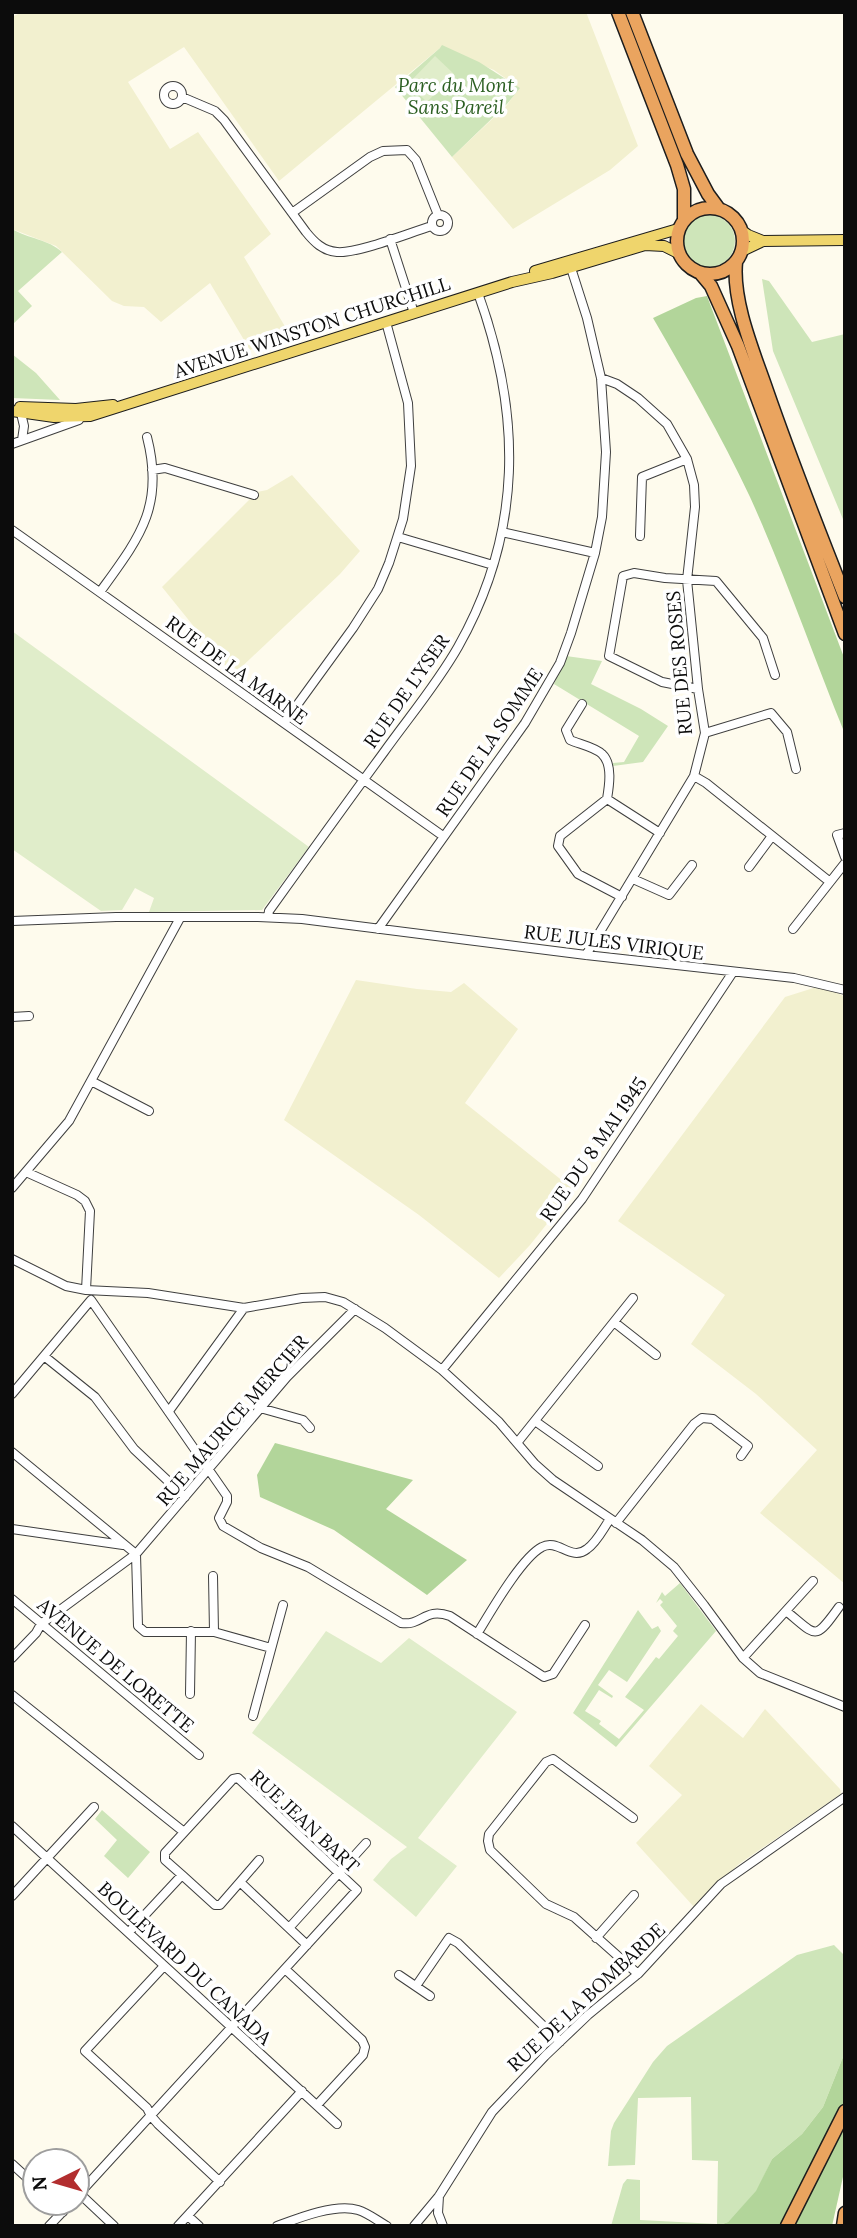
<svg xmlns="http://www.w3.org/2000/svg" width="857" height="2238" viewBox="0 0 857 2238" font-family="Lora,serif">
	<style>
		.farmland { fill: #f2f0cf }
		.green { fill: #cee5b9 }
		.forest { fill: #b2d59a }
		.pitch { fill: #e0edca }
		.lines { fill: none; stroke-linecap: round; stroke-linejoin: round }
		.minor-casing { stroke: #3f3f3f; stroke-width: 10 }
		.major-casing { stroke: #1d1d1d; stroke-width: 12 }
		.highway-casing { stroke: #1d1d1d; stroke-width: 15 }
		.minor { stroke: #fff; stroke-width: 8 }
		.major { stroke: #efd56c; stroke-width: 10 }
		.highway { stroke: #eaa45f; stroke-width: 12 }
		.labels { text-anchor: middle; stroke-width: 7; stroke-linejoin: round; paint-order: stroke }
		.park-label { font-size: 19px; font-style: italic; fill: #2c5f22; stroke: #fff }
		.street-label { font-size: 19px; fill: #0c0c0c; stroke: #fff }
	</style>
	<rect width="100%" height="100%" fill="#fefbed"/>
	<path class="farmland" d="M22,12h564l52,134 -28,24 -97,59 -61,-72 55,-52 12,-17 -25,-18 -54,-22 -161,133 -95,-134 -56,35 42,67 28,-17 73,102 -27,23 46,78 -40,15 -40,-67 -49,39 -17,-15 -20,-1 -12,-5 -56,-55 -44,-17v-212z
		M292,475l68,76 -20,23 -107,101 -71,-88 95,-95 10,-2z
		M356,980l61,9 34,3 13,-9 54,46 -53,74 109,87 -44,55 -31,33 -80,-63 -135,-95z
		M823,985l22,12v587l-85,-71 57,-63 -61,-56 -65,-50 34,-49 -107,-74 167,-224z
		M701,1704l42,34 22,-29 75,80 1,5 -102,70 -45,43 -58,-64 46,-48 -33,-29z"/>
	<path class="green" d="M442,45l37,17 41,26 -13,16 -55,53 -57,-70 45,-39z
		M683 241a26 26 0 1 1 52 0a26 26 0 1 1-52 0Z
		M12,229c17,10 36,10 50,23l-44,39 14,15 -20,19z
		M762,279l7,2 43,61 33,-8v190l-72,-173z
		M12,354l24,19 24,27 -48,-2z
		M566,656l36,5 -11,23 50,25 27,17 -25,36 -30,4v-3l11,-1 15,-26 -85,-52z
		M680,1583l36,48 -100,116 -43,-34 65,-103 14,19 6,-3 3,5 -34,51 -18,-12 -11,15 15,11 -1,2 -13,-8 -14,21 16,10 -2,3 20,15 25,-29 -19,-13 31,-40 3,2 19,-23 -5,-5 4,-5 -17,-21 3,-3 -3,-3 -4,4 6,-11 3,4z
		M102,1810l48,42 -22,26 -24,-22 13,-16 -22,-21z
		M834,1945l11,11v96l-22,55 -21,27 -30,25 -15,32 -29,31 -11,4h-106l12,-42 4,-5 13,1v40l77,4 1,-63 -26,-1 -1,-63 -53,1 -3,67 -27,1 3,-35 3,-8 39,-61 14,-16 130,-91z"/>
	<path class="forest" d="M707,296l138,364v74c-32,-79 -60,-160 -95,-237 -29,-62 -63,-120 -97,-179l43,-20z
		M275,1443l138,37 -27,29 81,51 -40,35 -93,-65 -74,-33 -3,-22z
		M845,2052v116l-13,58h-115l11,-4 28,-31 16,-32 30,-25 21,-27z"/>
	<path class="pitch" d="M435,56l19,18 -27,28 -19,-18z
		M12,631l297,216 -47,63 -113,2 5,-14 -19,-10 -13,22 -21,1 -89,-62z
		M326,1631l55,32 28,-25 108,74 -99,126 39,28 -41,51 -43,-37 18,-21 16,-12 -155,-114z"/>
	<g class="lines">
		<g class="minor-casing">
			<path id="minor" d="M164 95a9 9 0 1 1 18 0a9 9 0 1 1-18 0Z
				M182,97l33,14 9,9 82,112c8,10 17,19 31,20 20,2 74,-20 95,-26
				M292,213l78,-56 13,-6 24,-1 9,10 22,55
				M432 223a8 8 0 1 1 16 0a8 8 0 1 1-16 0Z
				M390,239l24,74
				M20,409l4,17 -2,14
				M12,444l67,-24 1,-3
				M152,470l13,-2 89,27
				M12,530l431,306
				M502,532l93,21
				M640,536l2,-59 45,-18
				M398,537l95,28
				M100,592c39,-54 65,-85 47,-155
				M698,689l-36,-7 -53,-26 14,-80 11,-3 31,5 51,3 47,57 12,37
				M582,704l-16,26 4,10c9,4 25,7 32,14 11,10 7,33 5,45l53,34
				M284,723l69,-95 25,-39 11,-26 14,-44 8,-53 -3,-63 -22,-81
				M705,733l66,-20 16,19 9,37
				M694,776l12,7 124,99
				M607,799l-47,37 -2,10 20,28 44,23
				M845,833l-8,2 8,22
				M749,867l23,-31
				M633,879l36,16 23,-30
				M268,917l1,-6c38,-53 76,-106 115,-159 25,-35 53,-68 74,-105 65,-115 64,-232 20,-354
				M12,921l104,-4h142l44,2 284,36 208,23 51,12
				M378,929l147,-206 35,-60 11,-30 24,-80 7,-36 4,-65 -5,-74 -14,-60 -16,-50
				M793,929l52,-66
				M586,955l108,-179 11,-43 -7,-44 -11,-109 8,-73 -1,-22 -7,-26 -20,-35 -29,-26 -21,-14 -16,-6
				M12,1017l17,-1
				M91,1081l58,30
				M26,1172l51,23 8,6 5,10 -4,79
				M12,1188l57,-67 111,-203
				M12,1259l54,27 20,4 62,3 96,15 58,-10 23,-1 18,5 42,26 57,42 57,52 36,42 18,16 89,60 32,27 30,38 39,53 17,15 85,34
				M91,1300l136,196v6l-8,16 4,8 38,22 47,19 93,56c22,3 23,-16 49,-7l94,61 9,-3 32,-49
				M614,1322l42,33
				M44,1356l51,41 39,52 51,48
				M442,1370l140,-171 151,-227
				M12,1394l79,-94
				M260,1408l43,12 7,8
				M169,1411l75,-103
				M535,1421l63,45
				M517,1443l116,-145
				M12,1452l124,102
				M616,1523l78,-99 8,-6 11,1 35,27 -7,10
				M12,1529l111,16
				M136,1554l2,72 7,6h69l57,16
				M213,1576l1,56
				M12,1599l187,156
				M786,1611c31,25 28,31 53,-4
				M477,1634c13,-21 44,-76 65,-87 16,-9 29,15 45,2 10,-7 16,-20 23,-30
				M12,1658l24,-25 5,-9 95,-70 151,-177 68,-68
				M743,1658l70,-77
				M190,1694l1,-63
				M12,1695l172,137
				M253,1716l30,-111
				M633,1818l-80,-59 -7,3 -57,72 -1,7 2,9 56,54 28,13 64,57
				M12,1826l325,298
				M240,1882l19,-22
				M12,1896l82,-89
				M289,1928l77,-85
				M129,1932l53,-57 33,30h5l20,-23 67,63
				M596,1938l38,-43
				M164,1966l-79,85 62,57 4,8 7,8 62,58
				M285,1969l77,71 3,7 -2,8 -46,50
				M399,1975l31,21
				M416,1986l33,-48 9,5 102,99
				M12,2164l23,21
				M79,2193l35,33
				M77,2196l280,-306 -119,-112 -5,1 -68,74v7l17,15
				M439,2196l-1,17 5,13
				M55,2203l8,9
				M188,2216l11,10
				M49,2226l22,-23
				M178,2226l124,-135
				M277,2226c21,-8 59,-23 81,-16 10,3 20,11 29,16
				M414,2226l25,-30 53,-84 53,-56 43,-41 50,-41 83,-90 124,-87"/>
		</g>
		<g class="major-casing">
			<path id="major" d="M741,230l7,5 15,6 82,-1
				M742,251l21,-10
				M535,271l143,-42
				M20,407l56,2 37,-4
				M12,411l42,6 36,-1 422,-134 40,-9 93,-28 19,1 14,7"/>
		</g>
		<g class="highway-casing">
			<path id="highway" d="M618,12l59,153 7,24v30
				M632,12l55,142 21,40 11,15
				M677 241a33 33 0 1 1 66 0a33 33 0 1 1-66 0Z
				M736,262c-4,40 18,91 31,129 24,69 51,138 78,206
				M701,274l10,12 27,60 107,288
				M787,2226l58,-115
				M843,2226l2,-13"/>
		</g>
		<use href="#minor" class="minor"/>
		<use href="#major" class="major"/>
		<use href="#highway" class="highway"/>
	</g>
	<g class="labels">
		<g class="park-label">
			<text x="456" y="92">Parc du Mont<tspan x="456" dy="22">Sans Pareil</tspan></text>
		</g>
		<g class="street-label">
			<text transform="translate(312 327) rotate(-18)" y="7">AVENUE WINSTON CHURCHILL</text>
			<text transform="translate(679 663) rotate(-95)" y="7">RUE DES ROSES</text>
			<text transform="translate(237 670) rotate(36)" y="7">RUE DE LA MARNE</text>
			<text transform="translate(406 691) rotate(-55)" y="7">RUE DE L'YSER</text>
			<text transform="translate(489 742) rotate(-56)" y="7">RUE DE LA SOMME</text>
			<text transform="translate(614 942) rotate(7)" y="7">RUE JULES VIRIQUE</text>
			<text transform="translate(593 1149) rotate(-55)" y="7">RUE DU 8 MAI 1945</text>
			<text transform="translate(232 1420) rotate(-49)" y="7">RUE MAURICE MERCIER</text>
			<text transform="translate(116 1665) rotate(40)" y="7">AVENUE DE LORETTE</text>
			<text transform="translate(305 1821) rotate(43)" y="7">RUE JEAN BART</text>
			<text transform="translate(185 1963) rotate(43)" y="7">BOULEVARD DU CANADA</text>
			<text transform="translate(586 1997) rotate(-43)" y="7">RUE DE LA BOMBARDE</text>
		</g>
	</g>
	<rect width="857" height="2238" fill="none" stroke="#0c0c0c" stroke-width="28"/>
	<g transform="translate(56 2182) rotate(265)"><circle r="33" fill="#ffffff" stroke="#9e9e9e" stroke-width="2"/>
	<path d="M0-5L12 26L0 18L-12 26Z" fill="#b22e2f"/>
	<text y="-10" font-size="19" font-weight="bold" text-anchor="middle" fill="#0c0c0c">N</text>
	</g>
</svg>
